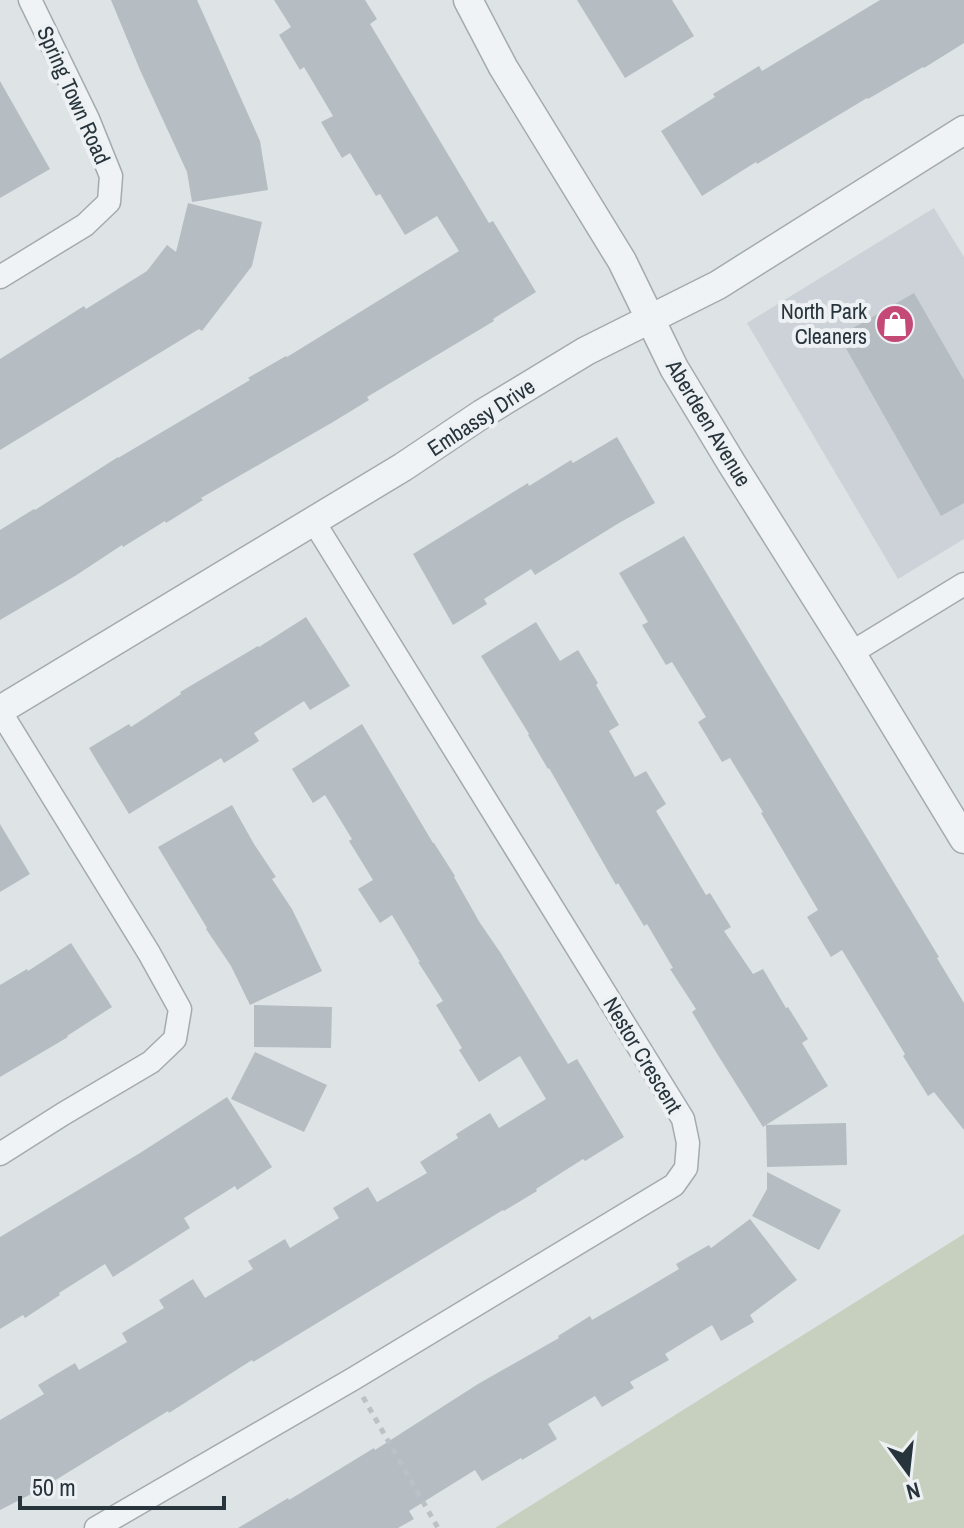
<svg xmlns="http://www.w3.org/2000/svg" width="964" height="1528" viewBox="0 0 964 1528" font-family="'Archivo Narrow',sans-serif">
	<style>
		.built { fill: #ccd2d8 }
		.green { fill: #c7d0bf }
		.building { fill: #b5bdc3 }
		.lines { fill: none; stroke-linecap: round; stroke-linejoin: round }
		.minor-casing { stroke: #a4abb0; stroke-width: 25 }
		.tertiary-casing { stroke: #a4abb0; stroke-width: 31 }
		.path { stroke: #bcc1c5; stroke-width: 5; stroke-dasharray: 6 6; stroke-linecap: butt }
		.minor { stroke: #f0f3f5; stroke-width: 22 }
		.tertiary { stroke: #f0f3f5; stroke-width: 28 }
		.labels { text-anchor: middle; stroke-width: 8; stroke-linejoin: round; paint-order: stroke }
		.street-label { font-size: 22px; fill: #28343c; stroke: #edf1f4 }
		.poi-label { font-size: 22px; fill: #28343c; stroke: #edf1f4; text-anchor: end }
	</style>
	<rect width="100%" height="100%" fill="#dee3e6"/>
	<path class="built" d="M934,208l30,49v282l-66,40 -151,-256z"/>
	<path class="green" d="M964,1234v294h-469z"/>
	<path class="building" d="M111,0h86l63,141 8,49 -76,12 -5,-30 -47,-102z
		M274,0h91l12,19 -7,5 119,199 4,-2 43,71 -43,27 1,2 -127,76 2,3 -36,22 -132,76 2,2 -37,23 -1,-2 -42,26 -1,-2 -47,31 -75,44v-90l34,-21 1,1 83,-53v1l132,-78 -2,-2 38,-22 1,1 172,-106 -22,-35 -32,19 -25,-41 -4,2 -26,-43 -8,5 -21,-36 12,-6 -29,-49 -4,3 -21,-35 12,-8z
		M577,0h95l22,36 -69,42z
		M880,0h84v43l-40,25 -1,-1 -55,32 -1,-1 -110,66 -1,-2 -54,34 -41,-65 54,-34 -2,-3 46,-28 3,5z
		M0,81l50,88 -50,29z
		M188,203l74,19 -10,44 -50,65 -3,-2 -199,121v-91l84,-53 2,3 61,-38 20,-26 9,7z
		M914,293l50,87v123l-23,13 -102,-180z
		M617,437l38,66 -36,20 -84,52 -4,-6 -47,30 3,5 -34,21 -40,-71 115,-71 1,3 42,-26 2,3z
		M684,536l255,421 -2,1 27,45v127l-30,-38 -6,4 -25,-40 2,-2 -63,-104 -11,7 -24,-40 11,-7 -57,-97 2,-1 -33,-54 -8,4 -24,-40 8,-5 -34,-55 -6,3 -24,-40 6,-3 -29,-49z
		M306,617l44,69 -40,24 -6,-9 -50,32 5,8 -35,22 -3,-5 -92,56 -40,-66 40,-24 2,3 50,-33 -1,-2 78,-46 1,1z
		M536,622l24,39 18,-11 20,33 -2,2 23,40 -10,6 26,46 11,-6 20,33 -10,7 50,84 4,-2 21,34 -7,4 29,43 10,-5 23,39 2,-1 20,32 -6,4 26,43 -62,39 80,-2 1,42 -80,2 -1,-42 -3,2 -47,-75 -24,-40 4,-3 -26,-40 3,-1 -26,-44 -3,2 -26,-43 -2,2 -67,-117 -1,1 -20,-34 1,-1 -48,-78z
		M362,724l71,119h1l21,33 -1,1 26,46 20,29 68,112 9,-5 47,78 -39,24 -2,-2 -47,30 1,2 -33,20 -1,-1 -250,152 -1,-2 -83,53 -1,-2 -127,78 -41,21v-90l44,-26 -6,-9 37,-22 4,7 48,-28 -5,-9 42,-25 -5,-8 34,-21 12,19 48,-29 -5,-8 37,-22 5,9 49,-30 -6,-10 35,-21 9,15 50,-29 -7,-11 38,-24 -2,-4 34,-21 9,15 47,-29 -26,-43 -41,26 -20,-32 3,-2 -26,-43 7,-4 -25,-39h2l-28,-47 -12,8 -22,-34 15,-9 -24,-39 3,-2 -27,-44 -12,8 -21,-34z
		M232,805l22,39 22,33 -4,2 20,30 30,62 -72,34 -19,-39 -25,-37 1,-1 -49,-81z
		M0,824l30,50 -30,18z
		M71,943l41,64 -45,29 1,1 -68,40v-92l27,-16 1,2z
		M254,1005l78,2 -1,41 -77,-1z
		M255,1052l72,33 -23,47 -73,-33z
		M227,1097l45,70 -35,23 -2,-4 -51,32 6,10 -77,49 -8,-13 -46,29 1,2 -35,23 -2,-3 -23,14v-92l140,-84z
		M767,1172l74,38 -22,40 -67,-34 15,-27z
		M750,1219l47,61 -47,35 4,7 -33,19 -9,-16 -47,29 4,6 -39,22 4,6 -32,19 -7,-11 -47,28 9,15 -35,21 -1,-2 -39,23 -7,-11 -66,41 5,8 -16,9h-160l50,-30 1,2 85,-52 1,2 103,-66 81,-46 -1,-2 32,-20 2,4 40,-23 47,-28 -3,-5 33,-19 2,3z"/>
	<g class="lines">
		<g class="minor-casing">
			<path id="minor" d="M0,277l85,-52 24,-23 2,-26 -23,-57 -58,-119
				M851,653l113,-69
				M0,711l149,242 31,56 -5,30 -24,23 -88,52 -63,40
				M96,1528l257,-149 321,-194 12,-17 2,-25 -5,-24 -369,-597"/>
		</g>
		<g class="tertiary-casing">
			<path id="tertiary" d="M468,0l35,67 119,194 52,107 58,96 119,189 113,186
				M0,710l403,-243 79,-53 104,-63 132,-66 246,-155"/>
		</g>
		<path class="path" d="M363,1397l75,131"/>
		<use href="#minor" class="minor"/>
		<use href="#tertiary" class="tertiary"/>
	</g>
	<defs>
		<g id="shop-disc" transform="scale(2)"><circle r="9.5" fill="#c44977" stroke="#edf1f4"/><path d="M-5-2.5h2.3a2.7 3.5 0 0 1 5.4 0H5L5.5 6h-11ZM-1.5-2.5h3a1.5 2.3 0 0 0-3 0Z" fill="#fff"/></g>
	</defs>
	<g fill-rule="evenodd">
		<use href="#shop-disc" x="895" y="324"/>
	</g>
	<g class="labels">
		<g class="street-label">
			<text transform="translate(74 95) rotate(66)" y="8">Spring Town Road</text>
			<text transform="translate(481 417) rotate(-33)" y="8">Embassy Drive</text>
			<text transform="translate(709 423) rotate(59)" y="8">Aberdeen Avenue</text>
			<text transform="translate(643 1055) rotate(59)" y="8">Nestor Crescent</text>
		</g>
		<g class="poi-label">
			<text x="867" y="319">North Park<tspan x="867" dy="25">Cleaners</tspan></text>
		</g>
	</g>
	<g transform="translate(908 1472) rotate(165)" stroke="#edf1f4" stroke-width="6" paint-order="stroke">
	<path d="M0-6L14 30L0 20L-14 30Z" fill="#28343c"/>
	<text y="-12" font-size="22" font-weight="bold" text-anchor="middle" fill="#28343c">N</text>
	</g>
	<path d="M20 1496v12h204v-12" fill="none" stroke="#28343c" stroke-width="4"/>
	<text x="32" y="1496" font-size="24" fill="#28343c" stroke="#edf1f4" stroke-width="6" paint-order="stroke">50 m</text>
</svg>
